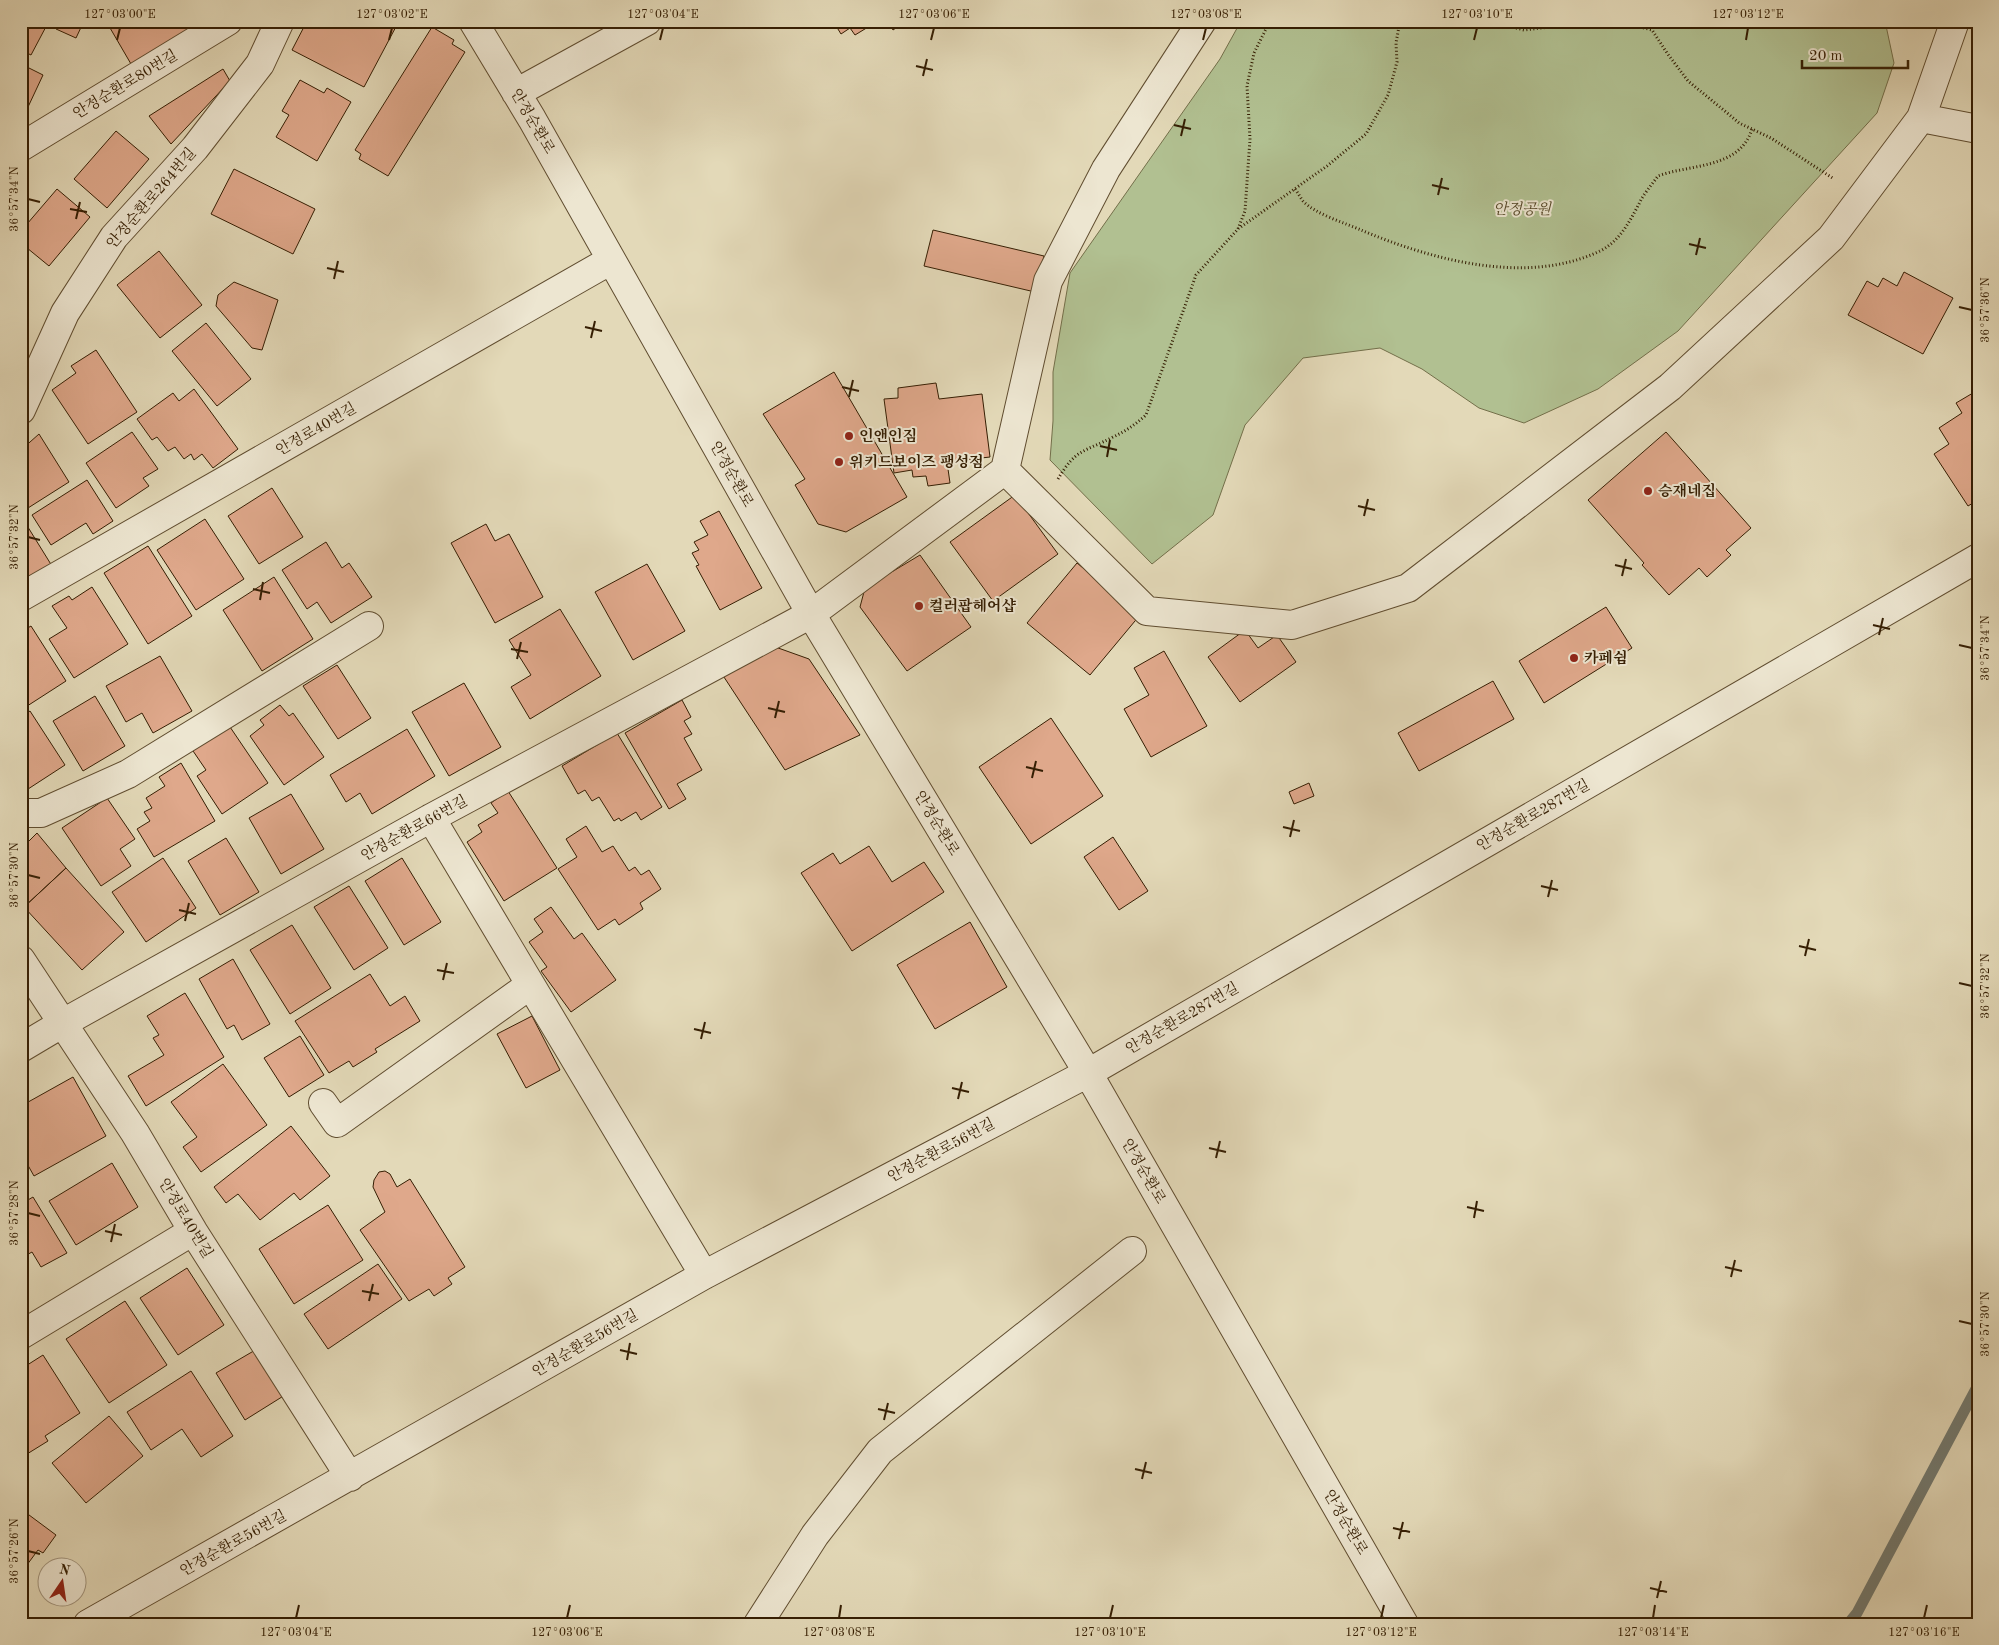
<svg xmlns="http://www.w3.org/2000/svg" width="1999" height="1645" viewBox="0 0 1999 1645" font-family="'Old Standard TT','Noto Serif KR',serif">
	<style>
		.green { fill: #b1c091; stroke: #736f4a }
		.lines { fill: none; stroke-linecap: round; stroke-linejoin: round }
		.stream { stroke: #727a71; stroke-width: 11 }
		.building { fill: #dfa88b; stroke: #351e03 }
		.minor-casing { stroke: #604d30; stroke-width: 30 }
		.path { stroke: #351e03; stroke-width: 3; stroke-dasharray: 1 2.5; stroke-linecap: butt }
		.minor { stroke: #ede6d1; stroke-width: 28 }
		.ticks { fill: none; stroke: #351e03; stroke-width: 2 }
		.poi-dot { fill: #8f2418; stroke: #ede6d1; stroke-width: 2 }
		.labels { text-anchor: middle; stroke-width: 4; stroke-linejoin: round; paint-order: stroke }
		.street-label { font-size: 15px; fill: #351e03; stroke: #ede6d1 }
		.park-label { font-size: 15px; font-style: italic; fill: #544626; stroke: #ede6d1 }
		.poi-label { font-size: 15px; font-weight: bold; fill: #351e03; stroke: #ede6d1; text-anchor: start }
		.neatline { fill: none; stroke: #351e03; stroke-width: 2 }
		.ticks-label { font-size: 12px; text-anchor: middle; fill: #351e03 }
	</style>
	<rect width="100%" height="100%" fill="#e3d9b8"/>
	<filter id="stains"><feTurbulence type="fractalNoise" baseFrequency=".004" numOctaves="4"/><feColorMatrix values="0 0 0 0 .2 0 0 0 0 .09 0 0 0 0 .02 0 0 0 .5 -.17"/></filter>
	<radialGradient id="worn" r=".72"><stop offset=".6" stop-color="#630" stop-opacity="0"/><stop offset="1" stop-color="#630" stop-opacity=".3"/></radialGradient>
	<path class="green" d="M1241,21h644l9,42 -17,50 -199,218 -80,58 -74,34 -45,-15 -57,-39 -42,-21 -77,10 -58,67 -32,90 -61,49 -102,-104 3,-39v-49l17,-99 150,-214z"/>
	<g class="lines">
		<path class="stream" d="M1848,1624l9,-11 121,-228"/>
	</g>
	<path class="building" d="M21,21h28l-18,34 -10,-5z
		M60,21h24l-8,17 -20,-9z
		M106,21h83l4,7 -62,36z
		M307,21h92l-35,66 -72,-37z
		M573,21h39l-4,1 -1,3 -34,-1z
		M833,21h45l-23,14 -5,-7 -9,6z
		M888,21h18l-13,9z
		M432,27l22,13 -2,4 13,8 -77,124 -29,-17 2,-5 -6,-4z
		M21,64l22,11 -15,32 -7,-3z
		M223,69l7,12 -59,63 -22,-28z
		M300,80l24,13 3,-5 24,14 -34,59 -41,-24 13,-22 -7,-4z
		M116,131l33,28 -42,49 -33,-29z
		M234,169l81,40 -22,45 -82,-40z
		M57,189l33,28 -41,49 -28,-23v-12z
		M933,230l111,26 -9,36 -111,-26z
		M159,251l43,54 -42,33 -43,-53z
		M1904,272l49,26 -30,56 -75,-39 19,-34 11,6 5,-9 14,8z
		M234,282l44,18 -16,50 -10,-2 -36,-42 2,-11z
		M206,323l45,56 -34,27 -45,-55z
		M96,350l41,62 -49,32 -36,-54 24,-17 -5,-7z
		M834,372l73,125 -61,35 -28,-8 -23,-39 10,-6 -42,-65z
		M936,383l3,16 43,-5 8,63 -43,5 3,21 -22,3 -2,-10 -13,1 -1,-7 -18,3 -10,-74 14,-1v-10z
		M194,389l44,60 -25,19 -11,-14 -8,6 -3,-6 -7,5 -9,-12 -7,4 -11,-14 -5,3 -15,-21 36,-26 6,8z
		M1978,390v110l-10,6 -34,-52 15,-10 -10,-16 23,-15 -6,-10z
		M132,432l26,37 -15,9 6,8 -33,22 -30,-45z
		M1666,432l85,96 -25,22 5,5 -24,22 -8,-9 -30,27 -27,-30 2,-2 -56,-63z
		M39,434l30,48 -41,26 -7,-12v-46z
		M87,480l26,41 -20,13 -7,-11 -35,22 -19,-30z
		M272,488l31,49 -44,27 -31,-48z
		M1015,495l43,59 -65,47 -43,-59z
		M719,511l43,77 -42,22 -24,-44 3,-1 -7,-12 7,-3 -5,-8 14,-7 -8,-14z
		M205,519l39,60 -48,31 -39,-60z
		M26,524l26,42 -31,18v-57z
		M486,524l9,17 14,-7 34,63 -48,26 -44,-80z
		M326,542l16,26 7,-5 23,34 -41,26 -14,-21 -10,7 -25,-39z
		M148,546l44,70 -44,28 -44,-71z
		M920,555l51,72 -64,44 -47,-64 5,-19z
		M1077,563l63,52 -50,60 -63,-52z
		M647,564l38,67 -52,29 -38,-68z
		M274,577l39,62 -51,32 -39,-61z
		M92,587l36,57 -54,34 -25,-39 18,-11 -15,-22 17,-10 3,4z
		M1606,607l26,41 -88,55 -25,-42z
		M560,609l41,67 -71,43 -19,-32 20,-12 -22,-35z
		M31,626l35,55 -45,29v-78z
		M1245,630l13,18 19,-13 19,27 -56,40 -32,-45z
		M767,644l42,15 51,76 -75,35 -65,-99z
		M1164,651l43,75 -56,31 -27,-48 25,-14 -15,-27z
		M160,656l32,55 -39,22 -11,-20 -16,9 -20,-36z
		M337,665l34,53 -33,21 -35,-53z
		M1493,681l21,38 -95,52 -21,-38z
		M464,683l37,64 -52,29 -37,-64z
		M95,696l30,50 -42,25 -30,-50z
		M682,700l9,17 -7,4 8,13 -8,4 18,32 -25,14 9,15 -17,10 -44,-76z
		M280,705l9,11 4,-3 31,44 -40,28 -34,-49 14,-11 -4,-5z
		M30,711l35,54 -40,26 -4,-5v-69z
		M1051,718l52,78 -72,48 -52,-77z
		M228,724l40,59 -46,31 -25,-38 9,-6 -15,-22z
		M407,729l28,47 -63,38 -12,-21 -14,9 -16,-27z
		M617,733l45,74 -21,13 -5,-8 -15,9 -2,-3 -5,3 -15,-24 -7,4 -7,-11 -7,4 -16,-28z
		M181,763l34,58 -61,36 -17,-28 13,-8 -6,-9 8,-4 -6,-10 19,-12 -6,-9z
		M1309,783l5,13 -20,8 -5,-12z
		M508,791l49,77 -53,33 -37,-59 15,-10 -4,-7 20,-12 -7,-10z
		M291,794l33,55 -43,25 -32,-56z
		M107,798l28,41 -15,10 11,17 -30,20 -39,-58z
		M586,826l16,26 11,-6 16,25 6,-4 6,8 8,-5 12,19 -21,14 3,6 -24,16 -4,-6 -17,11 -40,-61 19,-12 -11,-18z
		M37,833l29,35 -42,39 -3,-3v-67l6,6z
		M1113,837l35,54 -29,19 -35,-53z
		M226,838l33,54 -39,23 -32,-54z
		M869,846l23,36 32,-20 20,30 -92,59 -51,-78 32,-20 7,11z
		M163,858l33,50 -50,34 -34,-50z
		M402,858l39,64 -37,23 -39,-64z
		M66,868l58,64 -42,38 -58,-63z
		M349,886l39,62 -34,22 -40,-63z
		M551,907l23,32 8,-6 34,47 -45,32 -30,-41 6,-4 -18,-25 14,-10 -9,-13z
		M970,922l37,65 -72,42 -38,-64z
		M292,925l39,63 -41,26 -40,-64z
		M233,959l37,65 -28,16 -8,-15 -7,4 -28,-50z
		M370,974l20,32 15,-10 15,25 -45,28 2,3 -24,15 -4,-6 -20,12 -34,-52z
		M185,993l39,64 -78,49 -18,-30 36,-21 -11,-17 6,-3 -12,-19z
		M532,1016l28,54 -34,18 -29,-54z
		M300,1036l24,39 -35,22 -25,-39z
		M223,1064l44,61 -66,47 -18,-25 14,-10 -26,-35z
		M73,1077l33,59 -72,40 -13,-23v-47z
		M291,1126l39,50 -30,24 -6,-7 -34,27 -22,-26 -12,9 -12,-16z
		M112,1163l26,44 -62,38 -27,-44z
		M385,1171l5,3 7,13 13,-8 55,88 -17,11 4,6 -18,12 -5,-7 -20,12 -49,-71 25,-18 -12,-25 1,-7 5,-8z
		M33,1197l34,56 -26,14 -9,-15 -11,6v-54z
		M328,1205l35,55 -69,44 -35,-55z
		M378,1264l24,35 -74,50 -24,-35z
		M187,1268l37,57 -46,30 -38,-57z
		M125,1301l42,64 -58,38 -43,-64z
		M257,1349l28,46 -40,25 -29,-47z
		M43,1355l37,58 -35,23 3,5 -21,13 -6,-9v-76z
		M191,1371l42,65 -32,21 -19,-28 -31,21 -24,-38z
		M109,1416l34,40 -57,47 -34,-40z
		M21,1509l35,26 -13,18 -5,-3 -17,23z"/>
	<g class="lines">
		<g class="minor-casing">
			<path id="minor" d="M473,21l59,98 279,495 277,459 316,551
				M516,93l131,-72
				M1921,118l57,11
				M21,147l207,-126
				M21,410l44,-97 49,-76 81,-89 65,-84 20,-43
				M1005,470l43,-189 58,-112 96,-148
				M21,597l590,-337
				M21,813h20l87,-39 241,-148
				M431,818l273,457
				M21,960l114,173 58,98 157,246
				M21,1048l42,-25 368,-205 380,-204 194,-144 142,141 145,14 116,-37 262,-201 161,-149 90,-120 34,-97
				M323,1103l14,20 193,-138
				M21,1335l172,-104
				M88,1624l616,-349 384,-202 890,-515
				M758,1624l57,-89 65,-84 252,-200"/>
		</g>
		<path class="path" d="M1489,21l35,9 76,-9
			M1616,21l36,9 15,23 21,28 38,31 13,11 32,15 63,41
			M1295,189c3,4 5,8 8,12 12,13 42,22 58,29 71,30 166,56 239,21 21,-10 32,-34 42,-53 5,-8 11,-15 16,-22 32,-12 82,-7 94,-47
			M1238,229l7,-18 5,-72 -3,-53 7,-33 16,-32
			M1058,479c18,-31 27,-27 55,-42 13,-6 23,-13 33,-22l50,-140 42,-46 89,-63 39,-32 22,-39 9,-33 -1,-19 4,-22"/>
		<use href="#minor" class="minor"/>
	</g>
	<path class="ticks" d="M117,40l3,-12M389,40l3,-12M660,40l3,-12M931,40l3,-12M1203,40l3,-12M1474,40l3,-12M1746,40l2,-12M916,66l17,4M923,76l4,-17M1174,125l17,4M1181,136l4,-17M1432,185l17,4M1438,195l4,-17M28,199l12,3M70,209l17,3M76,219l4,-17M1689,244l17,4M1696,255l4,-17M327,268l17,4M334,279l4,-18M1959,307l13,3M585,327l17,4M591,338l4,-17M842,387l17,4M849,397l4,-17M1100,446l17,4M1107,457l3,-17M1358,506l17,4M1364,516l4,-17M28,537l12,3M1615,565l17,4M1622,576l4,-17M253,589l17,4M260,600l3,-18M1873,625l17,4M1879,635l4,-17M1959,645l13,3M511,649l17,3M517,659l4,-17M768,708l17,4M775,718l4,-17M1026,767l17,4M1032,778l4,-17M1283,827l17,4M1290,837l4,-17M28,875l12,3M1541,886l17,4M1548,897l4,-17M179,910l17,4M185,921l4,-18M1799,946l17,4M1805,956l4,-17M437,970l17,3M443,980l4,-17M1959,983l13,3M694,1029l17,4M701,1039l4,-17M952,1088l17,4M958,1099l4,-17M1209,1148l17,4M1216,1158l4,-17M1467,1207l17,4M28,1213l12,3M1474,1218l3,-17M105,1231l17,4M111,1242l4,-18M1725,1267l17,4M1731,1277l4,-17M362,1291l17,3M369,1301l4,-17M1959,1321l13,3M620,1350l17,4M627,1360l3,-17M878,1409l17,4M884,1420l4,-17M1135,1469l17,4M1142,1479l4,-17M1393,1528l17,4M1399,1539l4,-17M28,1551l12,3M1650,1588l17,4M1657,1598l4,-17M296,1618l3,-13M567,1618l3,-13M839,1618l2,-13M1110,1618l3,-13M1381,1618l3,-13M1653,1618l2,-13M1924,1618l3,-13"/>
	<g class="poi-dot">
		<circle cx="849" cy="436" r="5"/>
		<circle cx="839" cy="462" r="5"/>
		<circle cx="1648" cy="491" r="5"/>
		<circle cx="919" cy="606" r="5"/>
		<circle cx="1574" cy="658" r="5"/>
	</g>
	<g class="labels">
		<g class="street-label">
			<text transform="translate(125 84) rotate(-31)" y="5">안정순환로80번길</text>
			<text transform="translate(533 121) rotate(60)" y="5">안정순환로</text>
			<text transform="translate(151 198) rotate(-49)" y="5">안정순환로264번길</text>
			<text transform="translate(316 429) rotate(-30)" y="5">안정로40번길</text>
			<text transform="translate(732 474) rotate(61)" y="5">안정순환로</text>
			<text transform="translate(1533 815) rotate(-30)" y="5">안정순환로287번길</text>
			<text transform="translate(937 823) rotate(59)" y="5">안정순환로</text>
			<text transform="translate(414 828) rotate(-29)" y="5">안정순환로66번길</text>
			<text transform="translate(1182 1018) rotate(-30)" y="5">안정순환로287번길</text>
			<text transform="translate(941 1150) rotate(-28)" y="5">안정순환로56번길</text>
			<text transform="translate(1144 1171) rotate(60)" y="5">안정순환로</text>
			<text transform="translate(186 1218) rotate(59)" y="5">안정로40번길</text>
			<text transform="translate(585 1343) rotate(-30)" y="5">안정순환로56번길</text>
			<text transform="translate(1346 1522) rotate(60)" y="5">안정순환로</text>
			<text transform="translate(233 1543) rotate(-29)" y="5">안정순환로56번길</text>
		</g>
		<g class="park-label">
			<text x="1522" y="214">안정공원</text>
		</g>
		<g class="poi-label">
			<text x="859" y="441">인앤인짐</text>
			<text x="849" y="467">위키드보이즈 팽성점</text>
			<text x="1658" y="496">승재네집</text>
			<text x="929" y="611">컬러팝헤어샵</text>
			<text x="1584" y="663">카페쉼</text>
		</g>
	</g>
	<rect width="1999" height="1645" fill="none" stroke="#e3d9b8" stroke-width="55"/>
	<g transform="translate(62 1582) rotate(13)"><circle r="24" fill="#ede6d1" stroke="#a3967f"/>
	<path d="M0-4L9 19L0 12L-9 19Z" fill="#8f2418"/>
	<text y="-8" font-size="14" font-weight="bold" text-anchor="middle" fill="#351e03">N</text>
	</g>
	<path d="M1802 60v8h106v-8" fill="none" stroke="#351e03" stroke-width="2.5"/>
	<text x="1809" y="60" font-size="15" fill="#351e03" stroke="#ede6d1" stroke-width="4" paint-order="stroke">20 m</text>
	<rect x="28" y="28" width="1944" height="1590" class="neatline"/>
	<g class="ticks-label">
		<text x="120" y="18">127°03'00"E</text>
		<text x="392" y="18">127°03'02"E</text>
		<text x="663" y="18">127°03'04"E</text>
		<text x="934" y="18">127°03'06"E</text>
		<text x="1206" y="18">127°03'08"E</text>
		<text x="1477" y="18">127°03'10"E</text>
		<text x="1748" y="18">127°03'12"E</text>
		<text transform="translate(14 199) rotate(-90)" y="4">36°57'34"N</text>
		<text transform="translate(1985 310) rotate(-90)" y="4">36°57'36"N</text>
		<text transform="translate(14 537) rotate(-90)" y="4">36°57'32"N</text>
		<text transform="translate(1985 648) rotate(-90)" y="4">36°57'34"N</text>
		<text transform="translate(14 875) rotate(-90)" y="4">36°57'30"N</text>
		<text transform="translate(1985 986) rotate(-90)" y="4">36°57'32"N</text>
		<text transform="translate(14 1213) rotate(-90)" y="4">36°57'28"N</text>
		<text transform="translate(1985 1324) rotate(-90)" y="4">36°57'30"N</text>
		<text transform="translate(14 1551) rotate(-90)" y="4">36°57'26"N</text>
		<text x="296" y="1636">127°03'04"E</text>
		<text x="567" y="1636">127°03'06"E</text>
		<text x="839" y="1636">127°03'08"E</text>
		<text x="1110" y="1636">127°03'10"E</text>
		<text x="1381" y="1636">127°03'12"E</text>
		<text x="1653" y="1636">127°03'14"E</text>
		<text x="1924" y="1636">127°03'16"E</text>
	</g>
	<rect width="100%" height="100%" filter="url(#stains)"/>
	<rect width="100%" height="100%" fill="url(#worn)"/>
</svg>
